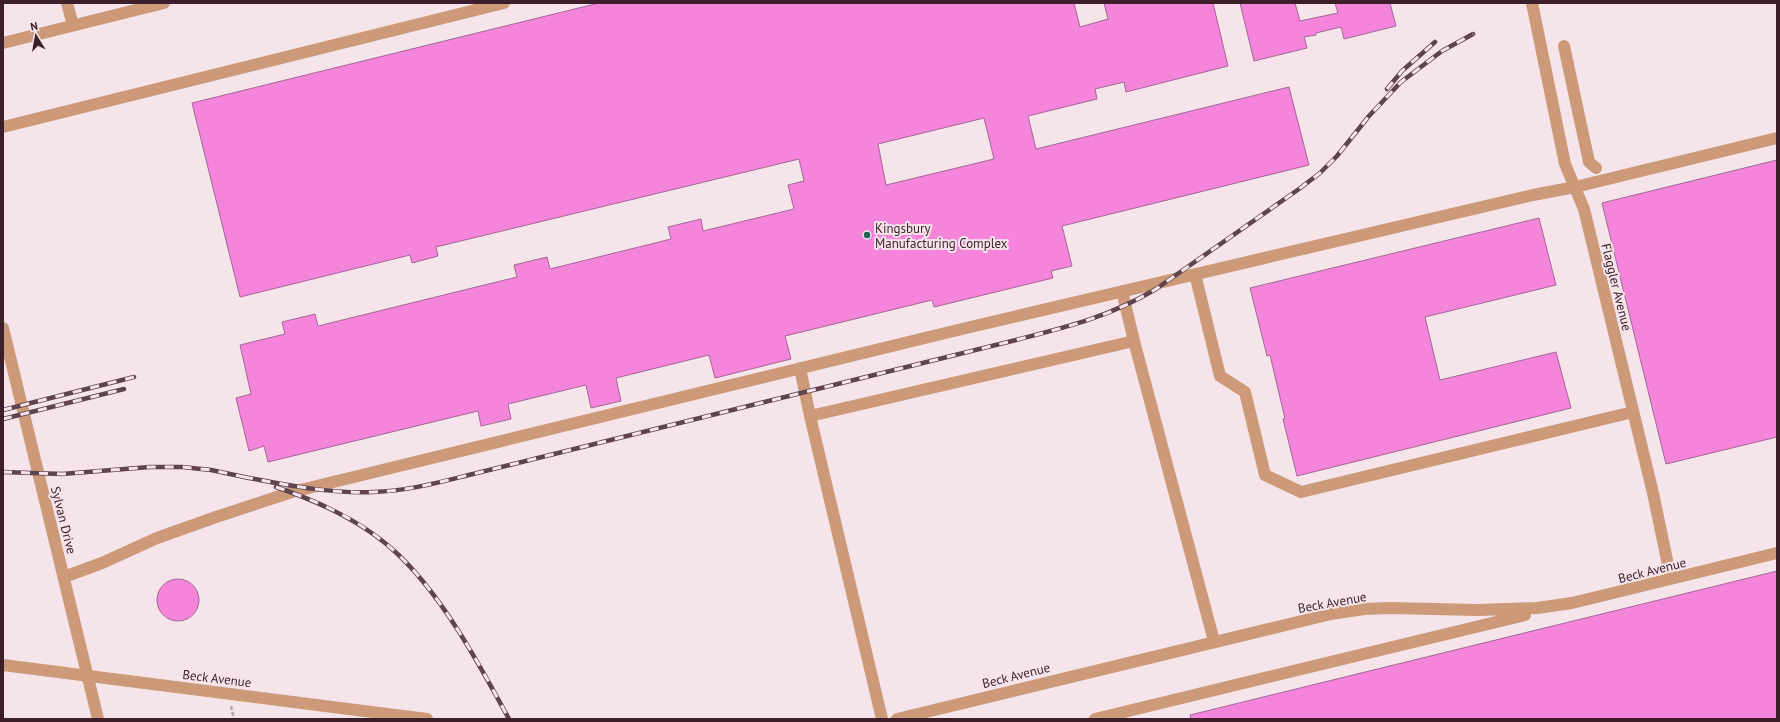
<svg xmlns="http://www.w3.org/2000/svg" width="1780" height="722" viewBox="0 0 1780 722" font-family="'PT Sans',sans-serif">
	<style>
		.building { fill: #f485db; stroke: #a26794; fill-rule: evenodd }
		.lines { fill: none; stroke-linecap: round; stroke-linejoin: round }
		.path { stroke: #b7a2a9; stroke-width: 2.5; stroke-dasharray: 4 2; stroke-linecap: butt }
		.minor { stroke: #cc9a78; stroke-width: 12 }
		.rail-casing { stroke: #5f444e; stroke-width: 4.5 }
		.rail { stroke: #f5e5ea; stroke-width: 3; stroke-dasharray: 9; stroke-linecap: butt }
		.poi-dot { fill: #1f6455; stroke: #f5e5ea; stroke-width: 1.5 }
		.labels { text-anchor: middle; stroke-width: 4; stroke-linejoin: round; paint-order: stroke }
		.poi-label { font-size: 13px; fill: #3c1f2a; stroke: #f5e5ea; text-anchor: start }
		.street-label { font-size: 13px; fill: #3c1f2a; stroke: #f5e5ea }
	</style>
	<rect width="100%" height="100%" fill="#f5e5ea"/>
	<path class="building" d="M599,3h475l6,24 28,-8 -4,-16h109l15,63 -102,26 -2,-10 -29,7 2,10 -69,17 8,33 253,-62 20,78 -247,61 10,40 -21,5 2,7 -119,29 -2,-7 -147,36 6,23 -76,19 -6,-23 -93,23 5,23 -30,7 -5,-23 -78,19 3,15 -30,7 -3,-15 -210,51 -4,-16 -15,5 -13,-53 15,-4 -11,-49 45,-11 -3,-12 33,-8 3,12 199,-49 -3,-12 33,-8 3,12 121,-30 -3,-12 33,-8 2,12 91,-22 -6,-24 16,-4 -5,-22 -363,88 2,9 -26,7 -2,-8 -170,42 -48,-194zM984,118l10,41 -108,26 -8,-41z
		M1240,3h55l5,18 38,-8 -3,-10h55l6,23 -52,13 -3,-12 -25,6v2l-12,2 3,11 -53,13z
		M1777,160v277l-111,27 -64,-261z
		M1539,218l17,67 -131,32 15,63 116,-28 15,56 -274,68 -14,-57h2l-15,-64 -3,1 -17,-68z
		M1777,571v148h-586l-1,-4z
		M157 600a21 21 0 1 1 42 0a21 21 0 1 1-42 0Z"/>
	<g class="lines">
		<path class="path" d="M231,706l3,13"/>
		<path class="minor" d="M67,3l6,22
			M1532,3l33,161 19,45 69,284 18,86
			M3,43l161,-40
			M1564,46l25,116 7,6
			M3,127l501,-124
			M1195,274l25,102 25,16 20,83 36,17 332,-80
			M1122,291l12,50
			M3,328l95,391
			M800,368l10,48
			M64,577l38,-14 55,-25 59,-21 76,-25 674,-164 567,-133 42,-8 202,-49
			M3,665l424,54
			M882,719l-72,-303 324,-75 80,300
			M897,719l434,-105 33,-5 27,-1 87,2 59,-2 35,-5 205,-50
			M1095,719l430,-104"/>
		<g class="rail-casing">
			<path id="rail" d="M1387,89l15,-18 33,-29
				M3,410l131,-33
				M3,419l121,-30
				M3,472l59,2 88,-7h32l29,3 38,8
				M244,477c43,8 87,17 130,15 34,-1 66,-10 99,-18l543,-134c51,-13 93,-23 140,-51l143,-100 21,-16 17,-17 32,-40 32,-34 41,-31 31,-17
				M276,487c41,14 82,32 115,61 49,43 87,114 118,171"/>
		</g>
		<use href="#rail" class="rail"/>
	</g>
	<circle class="poi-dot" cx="867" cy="235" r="4"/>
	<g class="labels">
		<g class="poi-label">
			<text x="875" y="233">Kingsbury<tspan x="875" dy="15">Manufacturing Complex</tspan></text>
		</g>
		<g class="street-label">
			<text transform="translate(1617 287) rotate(76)" y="5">Flaggler Avenue</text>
			<text transform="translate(64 520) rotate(76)" y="5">Sylvan Drive</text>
			<text transform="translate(1652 570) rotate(-14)" y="5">Beck Avenue</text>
			<text transform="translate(1332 602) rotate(-10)" y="5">Beck Avenue</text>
			<text transform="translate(1016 675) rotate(-14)" y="5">Beck Avenue</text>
			<text transform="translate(217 678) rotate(7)" y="5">Beck Avenue</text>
		</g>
	</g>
	<rect width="1780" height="722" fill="none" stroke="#3c1f2a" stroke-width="8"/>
	<g transform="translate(36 36) rotate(349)" stroke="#f5e5ea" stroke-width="3" paint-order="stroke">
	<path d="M0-3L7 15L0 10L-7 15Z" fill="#3c1f2a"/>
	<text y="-6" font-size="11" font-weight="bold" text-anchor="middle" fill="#3c1f2a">N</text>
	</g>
</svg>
